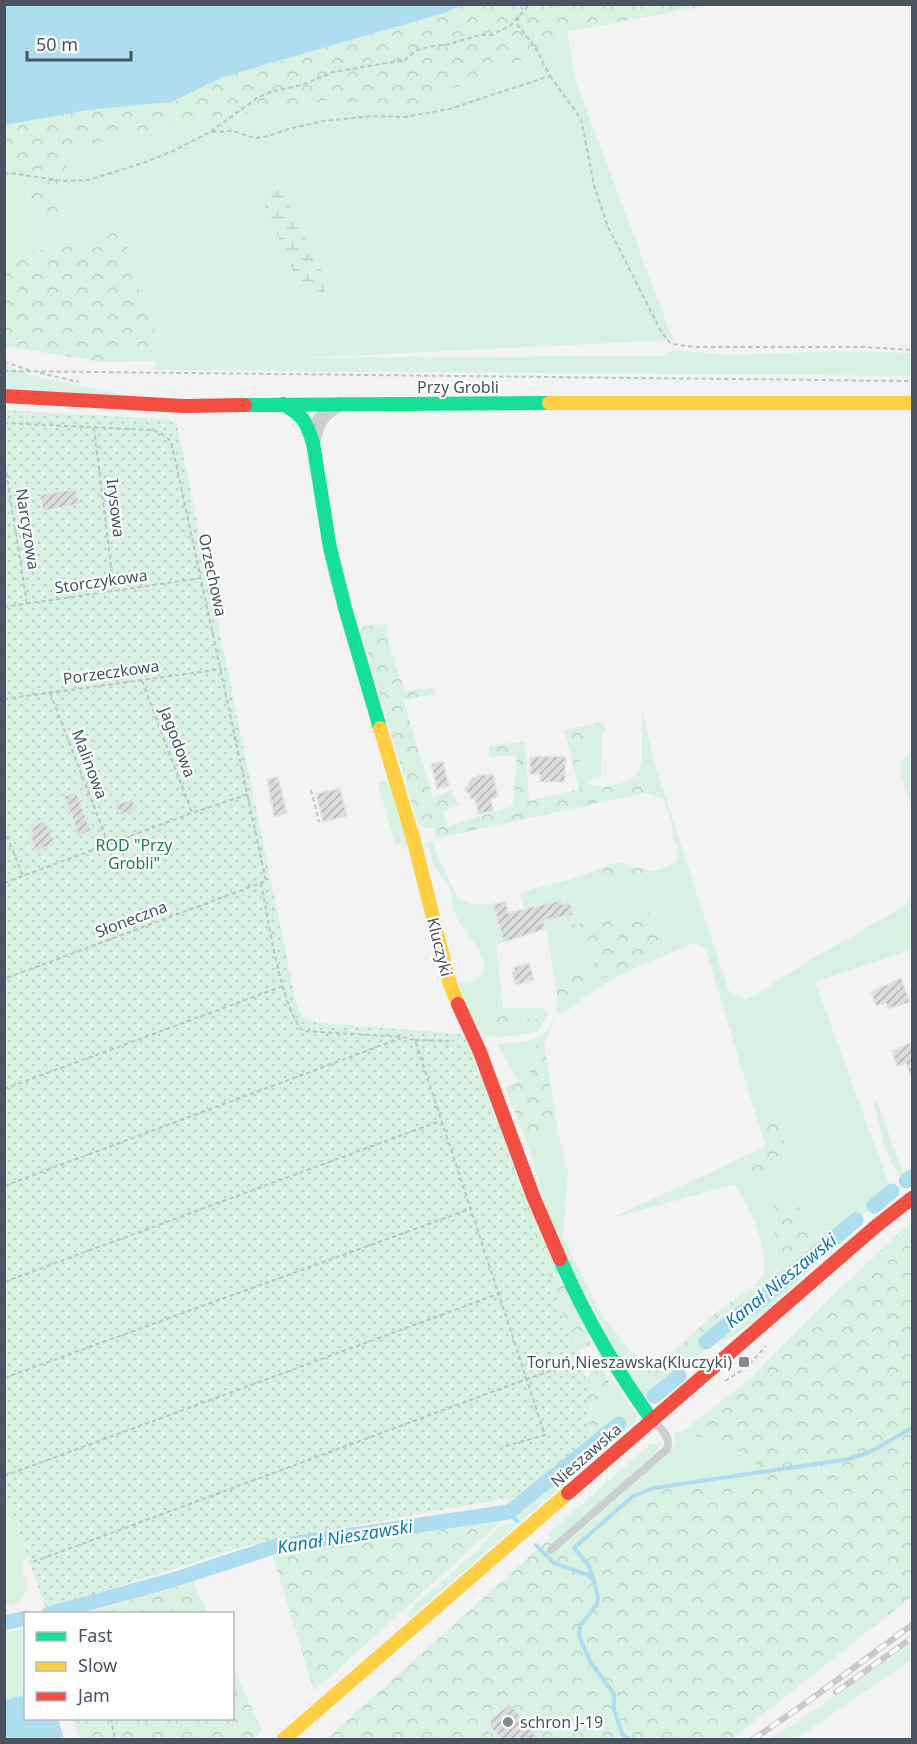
<svg xmlns="http://www.w3.org/2000/svg" width="917" height="1744" viewBox="0 0 917 1744" font-family="'Noto Sans',sans-serif">
	<style>
		.grass { fill: #d8f1e3 }
		.forest { fill: url(#forest-crowns) }
		.wetland { fill: url(#wetland-marsh) }
		.garden { fill: url(#garden-dots) }
		.water { fill: #aeddef }
		.lines { fill: none; stroke-linecap: round; stroke-linejoin: round }
		.stream { stroke: #aeddef; stroke-width: 4 }
		.canal { stroke: #aeddef; stroke-width: 15 }
		.building { fill: url(#building-hatch); stroke: #e4e5e6; stroke-width: 1.5 }
		.path { stroke: #bac6c3; stroke-width: 2; stroke-dasharray: 4.5 3; stroke-linecap: butt }
		.lane { stroke: #cdced1; stroke-width: 8 }
		.street { stroke: #cdced1; stroke-width: 15 }
		.fast { stroke: #16e098; stroke-width: 14 }
		.slow { stroke: #ffcf43; stroke-width: 14 }
		.jam { stroke: #f24e42; stroke-width: 14 }
		.rail-casing { stroke: #c8c9cb; stroke-width: 6 }
		.rail { stroke: #fff; stroke-width: 4; stroke-dasharray: 11; stroke-linecap: butt }
		.poi-dot { fill: #848c93; stroke: #fff; stroke-width: 2 }
		.labels { text-anchor: middle; stroke-width: 4.5; stroke-linejoin: round; paint-order: stroke }
		.street-label { font-size: 16px; fill: #495460; stroke: #fff }
		.park-label { font-size: 16px; fill: #188354; stroke: #fff }
		.poi-label { font-size: 16px; fill: #495460; stroke: #fff; text-anchor: end }
		.water-label { font-size: 18px; font-style: italic; fill: #0d7ea7; stroke: #fff }
	</style>
	<defs>
		<pattern id="forest-crowns" width="20" height="18" patternUnits="userSpaceOnUse" patternTransform="scale(1.5)"><rect width="20" height="18" fill="#d8f1e3"/><path d="M2 6a3 3 0 1 1 6 0M12 15a3 3 0 1 1 6 0" fill="none" stroke="#bbd1c5"/></pattern>
		<pattern id="wetland-marsh" width="20" height="14" patternUnits="userSpaceOnUse" patternTransform="scale(1.5)"><rect width="20" height="14" fill="#d8f1e3"/><path d="M1 5h8M5 5V1M11 12h8M15 12V8" fill="none" stroke="#bbd1c5"/></pattern>
		<pattern id="garden-dots" width="8" height="8" patternUnits="userSpaceOnUse" patternTransform="scale(1.5)"><rect width="8" height="8" fill="#d8f1e3"/><path d="M2 2h.1M6 6h.1" fill="none" stroke="#bbd1c5" stroke-width="1.8" stroke-linecap="round"/></pattern>
		<pattern id="building-hatch" width="6" height="6" patternUnits="userSpaceOnUse" patternTransform="scale(1.5)"><rect width="6" height="6" fill="#dcdcdd"/><path d="M-1 1l2-2M0 6l6-6M5 7l2-2" fill="none" stroke="#b4b5b7"/></pattern>
	</defs>
	<rect width="100%" height="100%" fill="#f3f3f3"/>
	<path class="grass" d="M567,32l10,53 96,255 -371,18 359,-2 12,-6 55,5 111,-4 73,2v23l-761,-6 6,-9 -56,1 23,-6 27,-47 -14,-23 -11,-26 5,-22 -3,-5 -8,-2 -40,12 -75,13v-94l9,-1 8,2 7,18 -1,21 31,8v-26l7,-17 19,-22 117,-26 125,-18 85,4 103,-41z
		M4,364l26,11 129,27 -154,-11z
		M642,710l14,58 72,222 19,10 55,-35 104,-60 6,-12v56l-97,33 75,205 -120,123 -46,32 -4,-5 -22,18 -21,31 -18,17 -10,-1 -8,-6 -86,-159 -27,-92 30,-12 10,38 -5,67 39,78 29,35 10,9 17,3 -11,9 34,-6 61,-51 17,-4 3,-15 -3,-2 18,-19h7l-11,-50 5,43 -16,20 -8,-1 10,-14c1,-33 -12,-62 -29,-89l-126,35 135,-62 10,23 37,-24 -18,-41 -16,4 -51,-169 -12,-7c-44,19 -90,34 -125,67l5,-18 83,-39 -19,-43 -40,12 -25,2 -5,7 28,31c-11,15 -24,14 -42,15l-7,-44 -8,-28 -15,3 -4,-14c25,-11 54,-11 78,-26l4,9c8,3 13,2 21,4 9,1 9,4 20,3v-9l33,-12c3,-10 3,-15 -3,-23v-11l-9,-30 -19,-6 -7,-19 4,-14z
		M602,733l-1,44 -14,3 -9,-23 6,-19z
		M912,751v59l-11,-36 1,-13z
		M380,781l12,2 18,65 -10,-5 -5,2 -16,-58z
		M435,841v9l21,45c10,10 24,10 37,9l11,38 -8,3 7,63h41l3,6 -3,7 -74,-10 12,13 56,7c-20,4 -42,10 -61,2l-19,-53 5,3c47,-6 2,-49 -7,-67 -4,-9 -3,-18 -6,-27 -4,-11 -14,-16 -18,-27 -1,-4 -2,-9 -2,-14l-4,-1 -4,6 -1,-5 5,-5z
		M557,1014l-13,30 -21,8 8,23 -13,6 -21,-37c32,-4 44,2 60,-30z
		M877,1101l26,72 9,-6v19c-25,-15 -30,-53 -38,-79v-4z
		M608,1375l28,38v8l-227,198v-6l5,-8 56,-48 30,-31 12,-3 5,-5 -4,-5 5,-4 6,2 13,-12v-7l71,-57 2,3 -4,-14 -4,2 -7,-12 11,-6 4,-23z
		M683,1431l75,28 -3,25 -93,2 -92,75 -9,-13 112,-99 3,-9 -2,-8z
		M660,1441v5l-2,4 -102,92 -7,-9 101,-89h7z
		M4,1491l24,66c-18,13 17,27 -16,49l-7,-4z
		M25,1628v67l-20,5 -1,-67z
		M912,1644v15l-116,80h-25z"/>
	<path class="forest" d="M463,5h259l-17,1 -138,26 -52,32 -103,41 -85,-4 -125,18 -117,26 -19,22 -7,17v26l-3,5 -12,2 -15,-10v-26l-7,-18 -8,-2 -9,1v-37l84,-15 82,-8 52,-25 221,-64z
		M120,231h5l6,7 -5,22 11,26 14,23 4,23 -2,9 -5,6 -24,9 -23,6 -96,-16v-90l74,-13z
		M385,624l8,34 12,33 29,-3 1,6 -32,6 30,98 18,-8 8,15 -16,6 5,15 65,-20 4,-51 -28,2v-12l36,-3 4,59 50,-12 -15,-59 39,-8 2,10 -21,6 -6,19 10,27c17,5 37,1 50,-10l7,19 -202,44 -8,4 -1,-13h-7l-9,-4 -58,-197z
		M618,862l35,9 -10,4v9c-13,2 -10,-2 -20,-3 -9,-2 -12,0 -21,-4l-4,-9z
		M638,910c21,0 21,16 27,33l-8,10 -83,39 -5,18 -12,4 1,-13 -4,-24c17,-1 31,-1 42,-15l-28,-32 5,-6 25,-2z
		M469,1010l75,11 -6,10 -56,-7z
		M464,1034l128,311 -17,7z
		M544,1044l14,89 -30,12 -23,-57 26,-13 -8,-23z
		M773,1115l18,42 -37,23 -10,-23 22,-10 -9,-28z
		M795,1196l21,53 -32,26h-7l-18,19 3,2 9,-7 5,4 -17,18 -17,4 -61,51v5l-17,16 -4,-3 -4,2 -9,-15c6,-4 13,-8 19,-13 21,-17 70,-71 96,-70l16,-19 -5,-44h-7l-4,-12z
		M912,1221v375l-180,143 -407,1 227,-204 19,25 91,-75 93,-3 2,-24 -74,-28 68,-53 72,-73z
		M595,1367l8,1 7,17 2,14 -6,9 -11,6 7,12 4,-2c3,-8 7,-10 15,-12l4,4c0,12 -6,16 -14,23l-4,-6 -22,16 -3,-4 8,-5 -4,-61z
		M505,1518l-191,173 -41,-135 172,-33z
		M193,1582l15,31h-121z
		M233,1667l29,64 -10,8h-172l-7,-20 159,-1z"/>
	<path class="wetland" d="M271,184l7,2 6,10 39,78 3,16 -9,7 -13,-2 -39,-88c-3,-11 -3,-16 6,-23z"/>
	<path class="garden" d="M4,410l172,10 121,587 7,11 15,5 145,11 122,345 4,61 -76,57 -262,47 -167,53 -38,14 -43,-120z"/>
	<path class="water" d="M5,4h458v1l-19,8 -221,64 -52,25 -82,8 -84,15z
		M25,1695l1,23 32,1 6,20h-59v-39z"/>
	<g class="lines">
		<path class="stream" d="M509,1512l8,9
			M536,1545l18,18 34,12 6,6 4,16 -1,7 -17,22 -1,10 12,27 23,31v15l7,22 2,4 7,5
			M594,1581l-5,-15 -15,-18 59,-52 21,-8 195,-29c28,-7 39,-19 63,-31"/>
		<path class="canal" d="M906,1181l6,-4
			M874,1206l18,-15
			M706,1342l35,-29 15,-9 100,-84
			M654,1396l25,-20
			M49,1614l124,-34 103,-34 233,-34 110,-88
			M4,1623l22,-5"/>
	</g>
	<path class="building" d="M76,489l3,15 -36,7 -3,-16z
		M565,756v26h-25v-8h-10v-17z
		M443,761l6,25 -12,3 -6,-25z
		M483,774l2,1 8,-1 5,23 -7,2 2,12 -15,3 -3,-16 -4,1 -2,-6 -5,-2 8,-13z
		M278,777l9,36 -13,4 -7,-38z
		M340,788l7,28 -24,6 -7,-28z
		M76,792l15,39 -12,5 -15,-40z
		M132,799l4,10 -16,6 -4,-10z
		M45,821l10,23 -19,7 -6,-16 3,-2 -3,-6z
		M561,900l1,4 8,-2 3,13 -30,5 3,9 -42,13 -11,-38 13,-2 2,11z
		M529,963l5,17 -18,5 -4,-13 3,-1 -1,-4z
		M901,978l9,24 -22,7 -2,-6 -10,3 -5,-14z
		M912,1042v34h-2l-4,-13 -9,3 -5,-15z
		M510,1704l29,36h-38l-11,-14 1,-7z"/>
	<g class="lines">
		<path class="path" d="M550,76l31,43 13,66 14,42 54,106 9,11 24,3h171l46,3
			M212,132l21,-1 21,7 15,-2 19,-7 36,-8 49,-5 32,1 44,-8 101,-33 -15,-29 -18,-23 2,-9
			M4,174l7,-1 52,8 25,-1 55,-17 30,-12 37,-19 47,-34 13,-6 32,-7 31,-13 72,-12 10,-9 13,-4 21,-3 31,-9h11l19,-9 20,-22
			M4,362l25,8
			M4,371l908,10
			M40,373l39,9
			M4,423l148,7 7,2 12,9 95,440 -262,98
			M94,428l20,163
			M4,458l23,146
			M4,607l197,-29
			M142,681l50,132
			M50,693l58,150
			M4,699l218,-30
			M311,790l8,32
			M4,829l19,47
			M4,883l188,-70 57,-19
			M261,883c7,34 20,126 42,148l100,6 12,3 130,395 -43,12
			M415,1040l39,1
			M4,1089l279,-103
			M4,1186l397,-148
			M4,1282l436,-161
			M4,1378l466,-169
			M725,1381l22,-14 19,-21
			M4,1476l494,-182
			M33,1562l494,-183 63,-22
			M111,1718l4,22"/>
		<path class="lane" d="M551,1550l116,-101c4,-12 -5,-20 -14,-28"/>
		<path class="street" d="M313,443c3,-20 9,-31 28,-39"/>
		<path class="fast" d="M283,404c20,12 23,16 30,39l17,105 15,60 35,120
			M245,405l304,-2
			M560,1259c25,57 55,110 92,161"/>
		<path class="slow" d="M549,403h363
			M380,728l33,110 37,146 8,20
			M283,1740l285,-247"/>
		<path class="jam" d="M4,396l180,10 61,-1
			M458,1004l22,48 53,144 27,63
			M568,1493l307,-266 37,-29"/>
		<g class="rail-casing">
			<path id="rail" d="M836,1692l76,-54
				M752,1740l51,-35 109,-80"/>
		</g>
		<use href="#rail" class="rail"/>
	</g>
	<g class="poi-dot">
		<rect x="738" y="1356" width="12" height="12" rx="3"/>
		<circle cx="508" cy="1722" r="6"/>
	</g>
	<g class="labels">
		<g class="street-label">
			<text x="458" y="393">Przy Grobli</text>
			<text transform="translate(116 508) rotate(83)" y="6">Irysowa</text>
			<text transform="translate(28 529) rotate(81)" y="6">Narcyzowa</text>
			<text transform="translate(213 575) rotate(78)" y="6">Orzechowa</text>
			<text transform="translate(101 581) rotate(-8)" y="6">Storczykowa</text>
			<text transform="translate(111 672) rotate(-8)" y="6">Porzeczkowa</text>
			<text transform="translate(178 742) rotate(69)" y="6">Jagodowa</text>
			<text transform="translate(90 764) rotate(69)" y="6">Malinowa</text>
			<text transform="translate(131 919) rotate(-21)" y="6">Słoneczna</text>
			<text transform="translate(440 947) rotate(76)" y="6">Kluczyki</text>
			<text transform="translate(586 1455) rotate(-41)" y="6">Nieszawska</text>
		</g>
		<g class="park-label">
			<text x="134" y="851">ROD "Przy<tspan x="134" dy="18">Grobli"</tspan></text>
		</g>
		<g class="poi-label">
			<text x="732" y="1368">Toruń,Nieszawska(Kluczyki)</text>
			<text x="520" y="1728" text-anchor="start">schron J-19</text>
		</g>
		<g class="water-label">
			<text transform="translate(781 1281) rotate(-39)" y="6">Kanał Nieszawski</text>
			<text transform="translate(345 1537) rotate(-9)" y="6">Kanał Nieszawski</text>
		</g>
	</g>
	<rect width="917" height="1744" fill="none" stroke="#495460" stroke-width="12"/>
	<rect x="24" y="1612" width="210" height="108" fill="#ffffff" stroke="#b6bbbf" stroke-width="1.5"/>
	<rect x="36" y="1632" width="30" height="9" fill="#16e098" stroke="#b6bbbf" stroke-width="1.5"/>
	<text x="78" y="1642" font-size="18" fill="#495460">Fast</text>
	<rect x="36" y="1662" width="30" height="9" fill="#ffcf43" stroke="#b6bbbf" stroke-width="1.5"/>
	<text x="78" y="1672" font-size="18" fill="#495460">Slow</text>
	<rect x="36" y="1692" width="30" height="9" fill="#f24e42" stroke="#b6bbbf" stroke-width="1.5"/>
	<text x="78" y="1702" font-size="18" fill="#495460">Jam</text>
	<path d="M27 51v9h104v-9" fill="none" stroke="#495460" stroke-width="3"/>
	<text x="36" y="51" font-size="18" fill="#495460" stroke="#ffffff" stroke-width="4.5" paint-order="stroke">50 m</text>
</svg>
